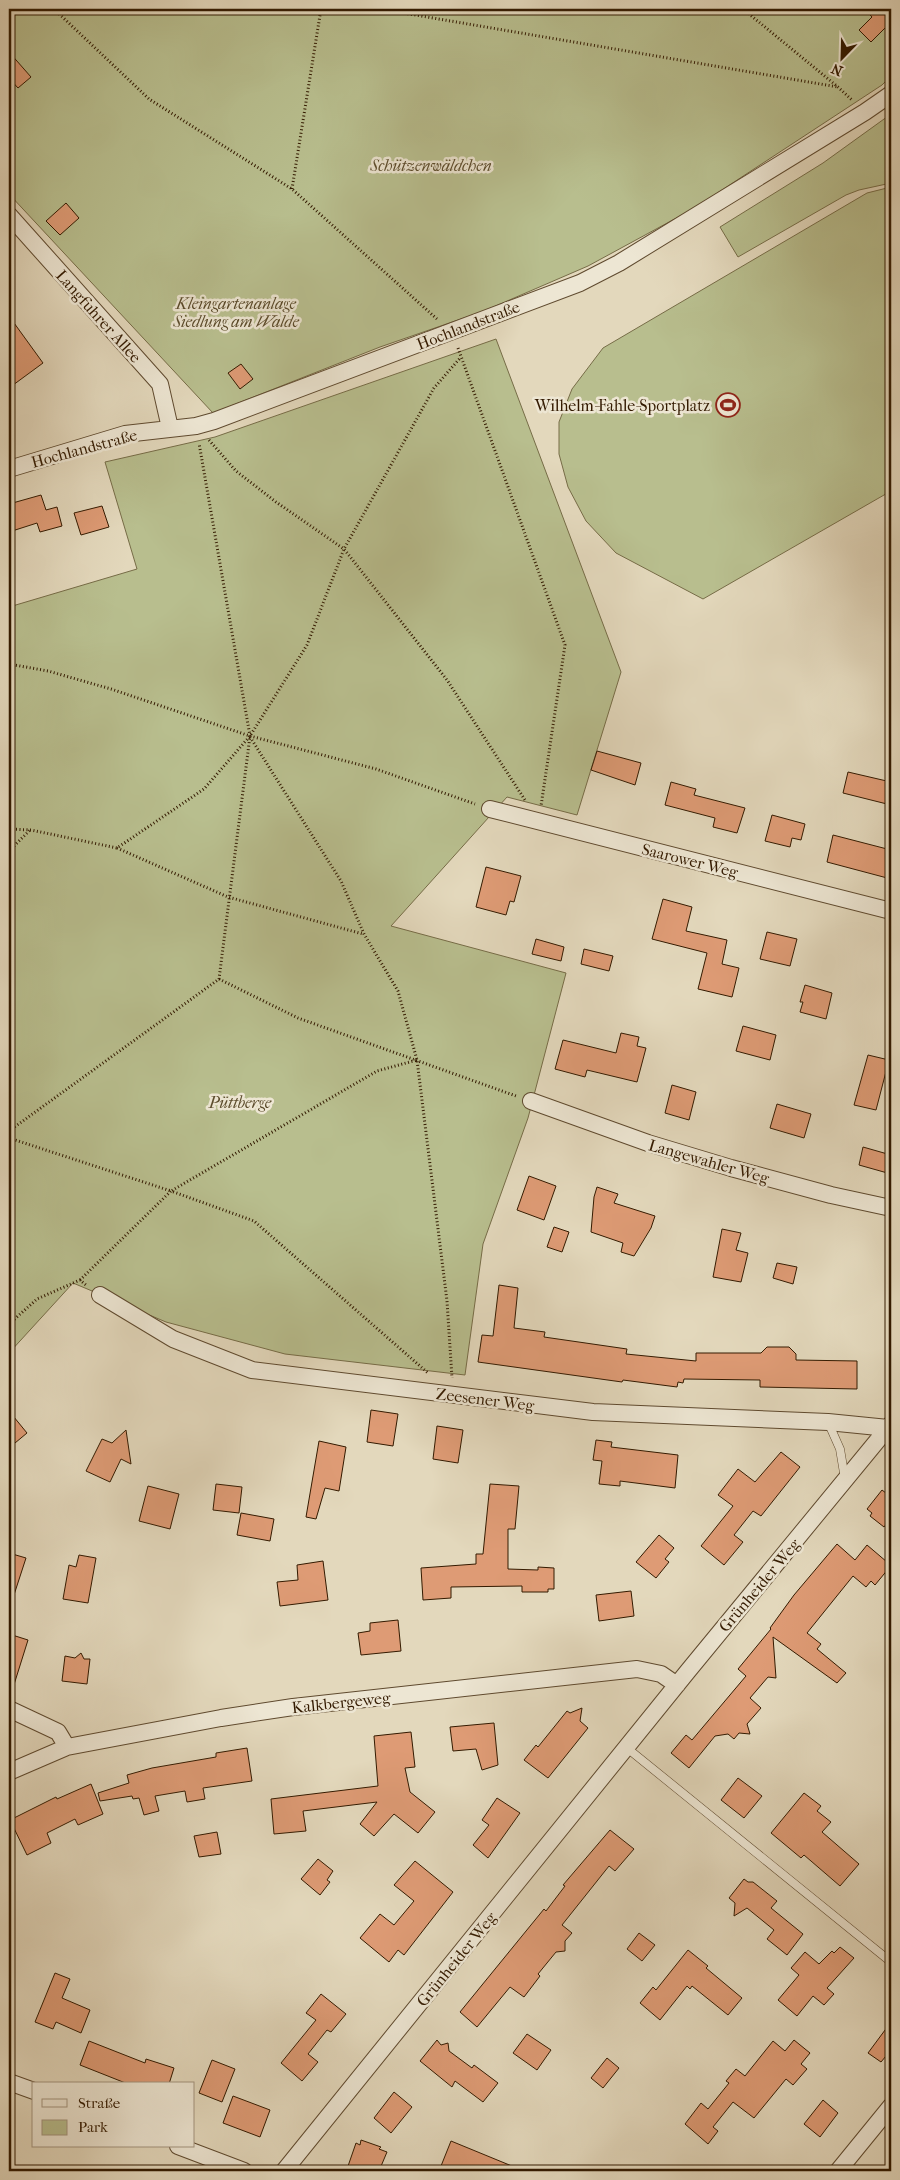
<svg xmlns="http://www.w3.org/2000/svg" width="900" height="2180" viewBox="0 0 900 2180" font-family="'IM FELL French Canon',serif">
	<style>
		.green { fill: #b8be8e; stroke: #766c47 }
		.building { fill: #de9b75; stroke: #331a00 }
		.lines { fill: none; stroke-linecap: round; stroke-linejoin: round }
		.service-casing { stroke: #5f4a2f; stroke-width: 9 }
		.minor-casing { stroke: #5f4a2f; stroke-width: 18 }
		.path { stroke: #331a00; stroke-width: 3; stroke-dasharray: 1 2.5; stroke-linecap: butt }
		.service { stroke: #ede6d3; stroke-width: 8 }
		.minor { stroke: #ede6d3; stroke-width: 16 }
		.labels { text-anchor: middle; stroke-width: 5; stroke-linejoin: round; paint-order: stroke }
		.park-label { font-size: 16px; font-style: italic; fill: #5b4b2b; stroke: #ede6d3 }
		.street-label { font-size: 16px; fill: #331a00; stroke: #ede6d3 }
		.poi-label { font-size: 16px; fill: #331a00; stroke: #ede6d3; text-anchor: end }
	</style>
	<rect width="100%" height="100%" fill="#e3d8bc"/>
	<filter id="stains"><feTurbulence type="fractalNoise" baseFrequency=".004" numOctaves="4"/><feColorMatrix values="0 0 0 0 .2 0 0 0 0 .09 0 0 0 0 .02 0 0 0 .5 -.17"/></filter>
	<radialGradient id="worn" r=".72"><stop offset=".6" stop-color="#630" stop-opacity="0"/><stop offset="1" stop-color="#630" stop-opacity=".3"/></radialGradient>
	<path class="green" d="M9,9h882v67l-9,9 -189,124 -105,57 -104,45 -104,36 -167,66 -204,-219z
		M891,114v69l-32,7 -13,5 -108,62 -18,-30 103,-64z
		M891,187v304l-188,108 -87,-46 -30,-32 -18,-34 -9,-33v-32l13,-33 31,-41 264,-155z
		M496,339l125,333 -44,143 -70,-18 -116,129 175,47 -38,145 -45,126 -18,131 -180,-21 -119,-32 -93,-39 -64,70v-746l128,-38 -32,-107 110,-25z"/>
	<path class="building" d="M865,9h26v13l-20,20 -12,-12 13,-13z
		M9,52l22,25 -13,11 -9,-10z
		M66,203l13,15 -19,17 -14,-14z
		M9,316l34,47 -34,25z
		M241,364l12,15 -13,10 -12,-16z
		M41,495l5,15 11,-3 5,19 -22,6 -3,-9 -28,9v-28z
		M102,506l7,21 -28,8 -7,-22z
		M597,751l44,12 -6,22 -44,-15z
		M848,772l43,10v23l-48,-12z
		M671,782l25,7 -2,6 51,13 -8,25 -24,-6 2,-9 -50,-13z
		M772,815l33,9 -4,16 -9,-2 -2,9 -25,-6z
		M833,835l58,15v29l-64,-17z
		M486,867l35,9 -7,26 -4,-1 -4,14 -30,-8z
		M663,899l29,8 -6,24 41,9 -5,24 17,4 -7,29 -34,-8 9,-36 -55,-14z
		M767,932l30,7 -7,27 -30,-7z
		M536,939l28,8 -3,14 -29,-7z
		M584,949l29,7 -4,15 -28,-7z
		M805,985l27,8 -6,26 -26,-7 3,-10h-3z
		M743,1026l33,9 -6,25 -34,-9z
		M621,1033l18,4 -2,9 9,2 -9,34 -50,-12 -2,7 -30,-8 8,-29 53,13z
		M868,1055l21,5 -13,50 -22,-5z
		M672,1085l24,7 -7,28 -24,-7z
		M777,1104l34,10 -7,24 -34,-10z
		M863,1147l28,8v19l-32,-9z
		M529,1176l27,10 -12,34 -27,-10z
		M597,1187l21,7 -4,9 41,13 -4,12 -17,28 -13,-4 2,-9 -32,-11 3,-35z
		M554,1227l15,5 -7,20 -15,-5z
		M722,1229l19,4 -5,17 12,3 -7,29 -28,-5z
		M777,1263l20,4 -4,17 -20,-6z
		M499,1285l19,3 -4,40 31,4 -1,5 83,12 -1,5 70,7v-8h65l6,-6h22l7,7v6l61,1v28l-97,-2v-7l-76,-1 -1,4 -5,-1 -1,5 -54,-7 -1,2 -144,-20 4,-27 11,1z
		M371,1410l27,4 -5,32 -26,-4z
		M9,1411l18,22 -18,15z
		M437,1426l26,4 -5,33 -25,-4z
		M126,1430l5,34 -10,-5 -11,23 -24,-11 16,-32 10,4z
		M596,1440l16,2 -1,5 67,8 -3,33 -55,-7v5l-21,-2 3,-23 -9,-1z
		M319,1441l27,6 -7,44 -14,-3 -9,31 -10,-2z
		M781,1452l19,15 -39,49 -8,-5 -19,24 9,7 -19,23 -23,-19 32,-40 -15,-11 20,-26 17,13z
		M216,1484l26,3 -3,26 -26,-3z
		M490,1484l29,2 -4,43h-7v40l30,1v-3l16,1v21h-6v3h-26v-6l-71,1v11l-28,2 -2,-32 55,-4v-10h7z
		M148,1486l31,8 -9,35 -31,-8z
		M882,1490l9,7v21l-7,9 -14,-11 2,-3 -5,-4z
		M241,1513l33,6 -4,22 -33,-6z
		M659,1535l15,13 -9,11 4,3 -13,16 -20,-16z
		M837,1544l18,16 12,-15 20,17 -2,2 4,4 -14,17 -4,-4 -5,6 -13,-11 -46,57 14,11 -4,5 29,24 -9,10 -64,-46 3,41 -8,-1 -18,21 11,10 -14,16 3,10 -11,-1 -5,6 -6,-5 -13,2 -26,32 -18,-15 15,-18 6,5 54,-64 -8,-7 33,-40 -1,-1 24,-33z
		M9,1553l17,5 -14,43h-3z
		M79,1555l17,3 -8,45 -25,-4 6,-34 7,2z
		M323,1561l5,39 -48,6 -3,-24 21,-2 -1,-15z
		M631,1591l3,25 -35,5 -3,-26z
		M398,1620l3,31 -40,4 -3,-22 12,-2v-8z
		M9,1634l19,6 -16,51 -3,-1z
		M81,1653l3,6h6l-3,25 -25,-3 3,-25 10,2z
		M582,1708l-2,13 8,7 -40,50 -24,-18 12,-15 2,2 29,-36 3,2z
		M494,1723l4,42 -16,5 -6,-21 -23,2 -3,-24z
		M411,1732l4,35 -10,1 5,24 25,20 -17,21 -24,-19 -20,22 -14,-12 17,-22 -74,9 3,20 -32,3 -3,-35 107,-13 -4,-50z
		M247,1748l5,33 -49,7 2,11 -18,3 -2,-11 -30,5 4,15 -15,4 -5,-17 -6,1 -1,-3 -32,5 -2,-8 31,-10 -2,-8 25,-7 64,-11v-4z
		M738,1778l24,18 -18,22 -23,-18z
		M91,1784l12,30 -25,11 -3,-6 -28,14 4,10 -24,12 -17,-35 46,-23 1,2z
		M804,1793l17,13 -4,5 14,11 -9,10 37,32 -19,22 -36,-31 -3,3 -30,-25z
		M497,1798l23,15 -32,45 -15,-13 16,-20 -7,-5z
		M610,1830l24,19 -19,22 -6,-5 -47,59 10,8 -7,8v10l-9,1 -18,22 2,2 -16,21 -14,-10 -33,40 -17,-15 84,-103 2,2 19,-25 -2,-1z
		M217,1832l4,22 -22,3 -5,-21z
		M318,1859l15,12 -6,9 3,2 -10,13 -19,-16z
		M415,1861l38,31 -49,63 -6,-5 -9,12 -29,-24 20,-24 14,11 20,-24 -20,-16z
		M744,1879l4,3h5l24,19 -6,7 32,26 -16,21 -20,-16 7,-9 -27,-22 -13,8 1,-13 -6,-5z
		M639,1933l16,12 -13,16 -15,-12z
		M840,1947l14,11 -27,30 7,6 -10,11 -11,-9 -16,20 -19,-16 21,-25 -8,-7 14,-16 14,12 13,-13 2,2z
		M688,1950l20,16 -2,2 36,30 -14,17 -36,-29 -2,3 -3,-3 -27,34 -20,-17 13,-16 3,3z
		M55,1973l15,6 -8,19 28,12 -9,23 -25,-11 -3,7 -18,-7z
		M321,1994l25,20 -15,18 -4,-2 -19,24 10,8 -16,19 -21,-18 35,-43 -10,-7z
		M891,2022v28l-10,12 -13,-9z
		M527,2034l24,16 -14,20 -24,-17z
		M437,2040l4,5 7,-2 1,8 23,17 2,-3 24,18 -15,19 -28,-21 -3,6 -32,-26z
		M794,2040l16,13 -9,11 6,5 -14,16 -7,-6 -32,39 -21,-16 -20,25 5,4 -10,13 -23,-20 16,-21 7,6 21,-26 -3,-2 10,-12 9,7 28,-35 12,10z
		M89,2041l56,22 1,-4 28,9 -5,16h-41l-48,-19z
		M607,2058l12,10 -16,20 -12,-10z
		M212,2060l23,9 -13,33 -23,-9z
		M394,2092l18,15 -21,26 -17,-15z
		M233,2096l37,14 -10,27 -37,-14z
		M823,2100l15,13 -18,24 -16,-13z
		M361,2140l20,7 -2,2 8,3 -8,19h-23l-9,-2 9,-26 4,2z
		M451,2141l73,30h-85z"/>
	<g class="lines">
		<g class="service-casing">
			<path id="service" d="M828,1422l12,27 5,30
				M627,1748l264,214"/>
		</g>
		<g class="minor-casing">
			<path id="minor" d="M9,215l151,169 10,44
				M9,469l116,-35 71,-8 18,-5 366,-138 39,-20 246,-151 26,-18
				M490,809l401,102
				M531,1101l117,42 83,25 100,27 60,13
				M100,1295l73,44 79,31 341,42 235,10 60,6
				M9,1709l49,23 9,15
				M9,1772l58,-25 154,-29 72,-11 344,-38 24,5 16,11
				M9,2082l25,9
				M178,2146l66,25
				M284,2171l404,-500 203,-247
				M838,2171l53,-65"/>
		</g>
		<path class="path" d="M54,9l95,90 143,90 145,130
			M380,9l458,78
			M743,9l95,78 14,13
			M292,189l29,-180
			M458,348l107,297 -24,161
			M209,440l27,31 40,31 68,47 103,131 78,120
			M9,664l39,7 63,18 139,47 126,33 99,35
			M250,737l91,144 23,53 34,57 19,69 30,241 5,77
			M9,829l22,1 86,18 87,-59 46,-53 57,-91 37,-96 90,-161 27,-31
			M117,848l111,49 135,37
			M9,851l21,-21
			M219,979l79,39 218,78
			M9,1131l210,-152 31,-243 -51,-293
			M9,1138l162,53 206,-120 40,-11
			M80,1280l91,-89 83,30 174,152
			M9,1324l28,-25 43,-19 6,5"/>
		<use href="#service" class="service"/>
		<use href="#minor" class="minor"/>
	</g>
	<defs>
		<g id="stadium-ring" transform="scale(1.25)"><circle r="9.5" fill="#ede6d3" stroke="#8f2418" stroke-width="1.5"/><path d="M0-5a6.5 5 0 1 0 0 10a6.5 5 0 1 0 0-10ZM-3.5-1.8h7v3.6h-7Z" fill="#8f2418"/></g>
	</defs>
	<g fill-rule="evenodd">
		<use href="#stadium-ring" x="728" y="405"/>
	</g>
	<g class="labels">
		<g class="park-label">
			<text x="431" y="171">Schützenwäldchen</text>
			<text x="236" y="309">Kleingartenanlage<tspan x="236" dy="18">Siedlung am Walde</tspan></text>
			<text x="240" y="1108">Püttberge</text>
		</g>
		<g class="street-label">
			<text transform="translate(99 316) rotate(48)" y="6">Langfuhrer Allee</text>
			<text transform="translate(468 325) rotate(-21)" y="6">Hochlandstraße</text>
			<text transform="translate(84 448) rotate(-15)" y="6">Hochlandstraße</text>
			<text transform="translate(690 860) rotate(14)" y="6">Saarower Weg</text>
			<text transform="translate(709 1161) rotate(16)" y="6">Langewahler Weg</text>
			<text transform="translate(485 1399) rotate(7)" y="6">Zeesener Weg</text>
			<text transform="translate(759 1585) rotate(-50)" y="6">Grünheider Weg</text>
			<text transform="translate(341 1702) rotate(-6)" y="6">Kalkbergeweg</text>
			<text transform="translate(456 1959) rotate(-51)" y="6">Grünheider Weg</text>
		</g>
		<g class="poi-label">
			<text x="710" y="411">Wilhelm-Fahle-Sportplatz</text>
		</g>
	</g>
	<rect width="900" height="2180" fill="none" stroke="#e3d8bc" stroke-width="30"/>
	<rect x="10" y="10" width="880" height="2160" fill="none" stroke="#331a00" stroke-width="2.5"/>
	<rect x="15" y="15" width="870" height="2150" fill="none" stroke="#331a00"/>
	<rect x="32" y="2082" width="162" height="65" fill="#ede6d3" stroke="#a3947f"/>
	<rect x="42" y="2099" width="25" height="8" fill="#ede6d3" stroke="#a3947f"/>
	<text x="78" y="2108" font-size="15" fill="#331a00">Straße</text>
	<rect x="42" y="2120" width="25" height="15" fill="#b8be8e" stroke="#a3947f"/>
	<text x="78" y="2132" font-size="15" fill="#331a00">Park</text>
	<g transform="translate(842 58) rotate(203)" stroke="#ede6d3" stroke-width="4" paint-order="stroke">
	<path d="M0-4L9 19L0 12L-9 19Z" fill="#331a00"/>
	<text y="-8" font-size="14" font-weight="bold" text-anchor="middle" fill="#331a00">N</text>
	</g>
	<rect width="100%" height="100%" filter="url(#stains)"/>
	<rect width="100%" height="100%" fill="url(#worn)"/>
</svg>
